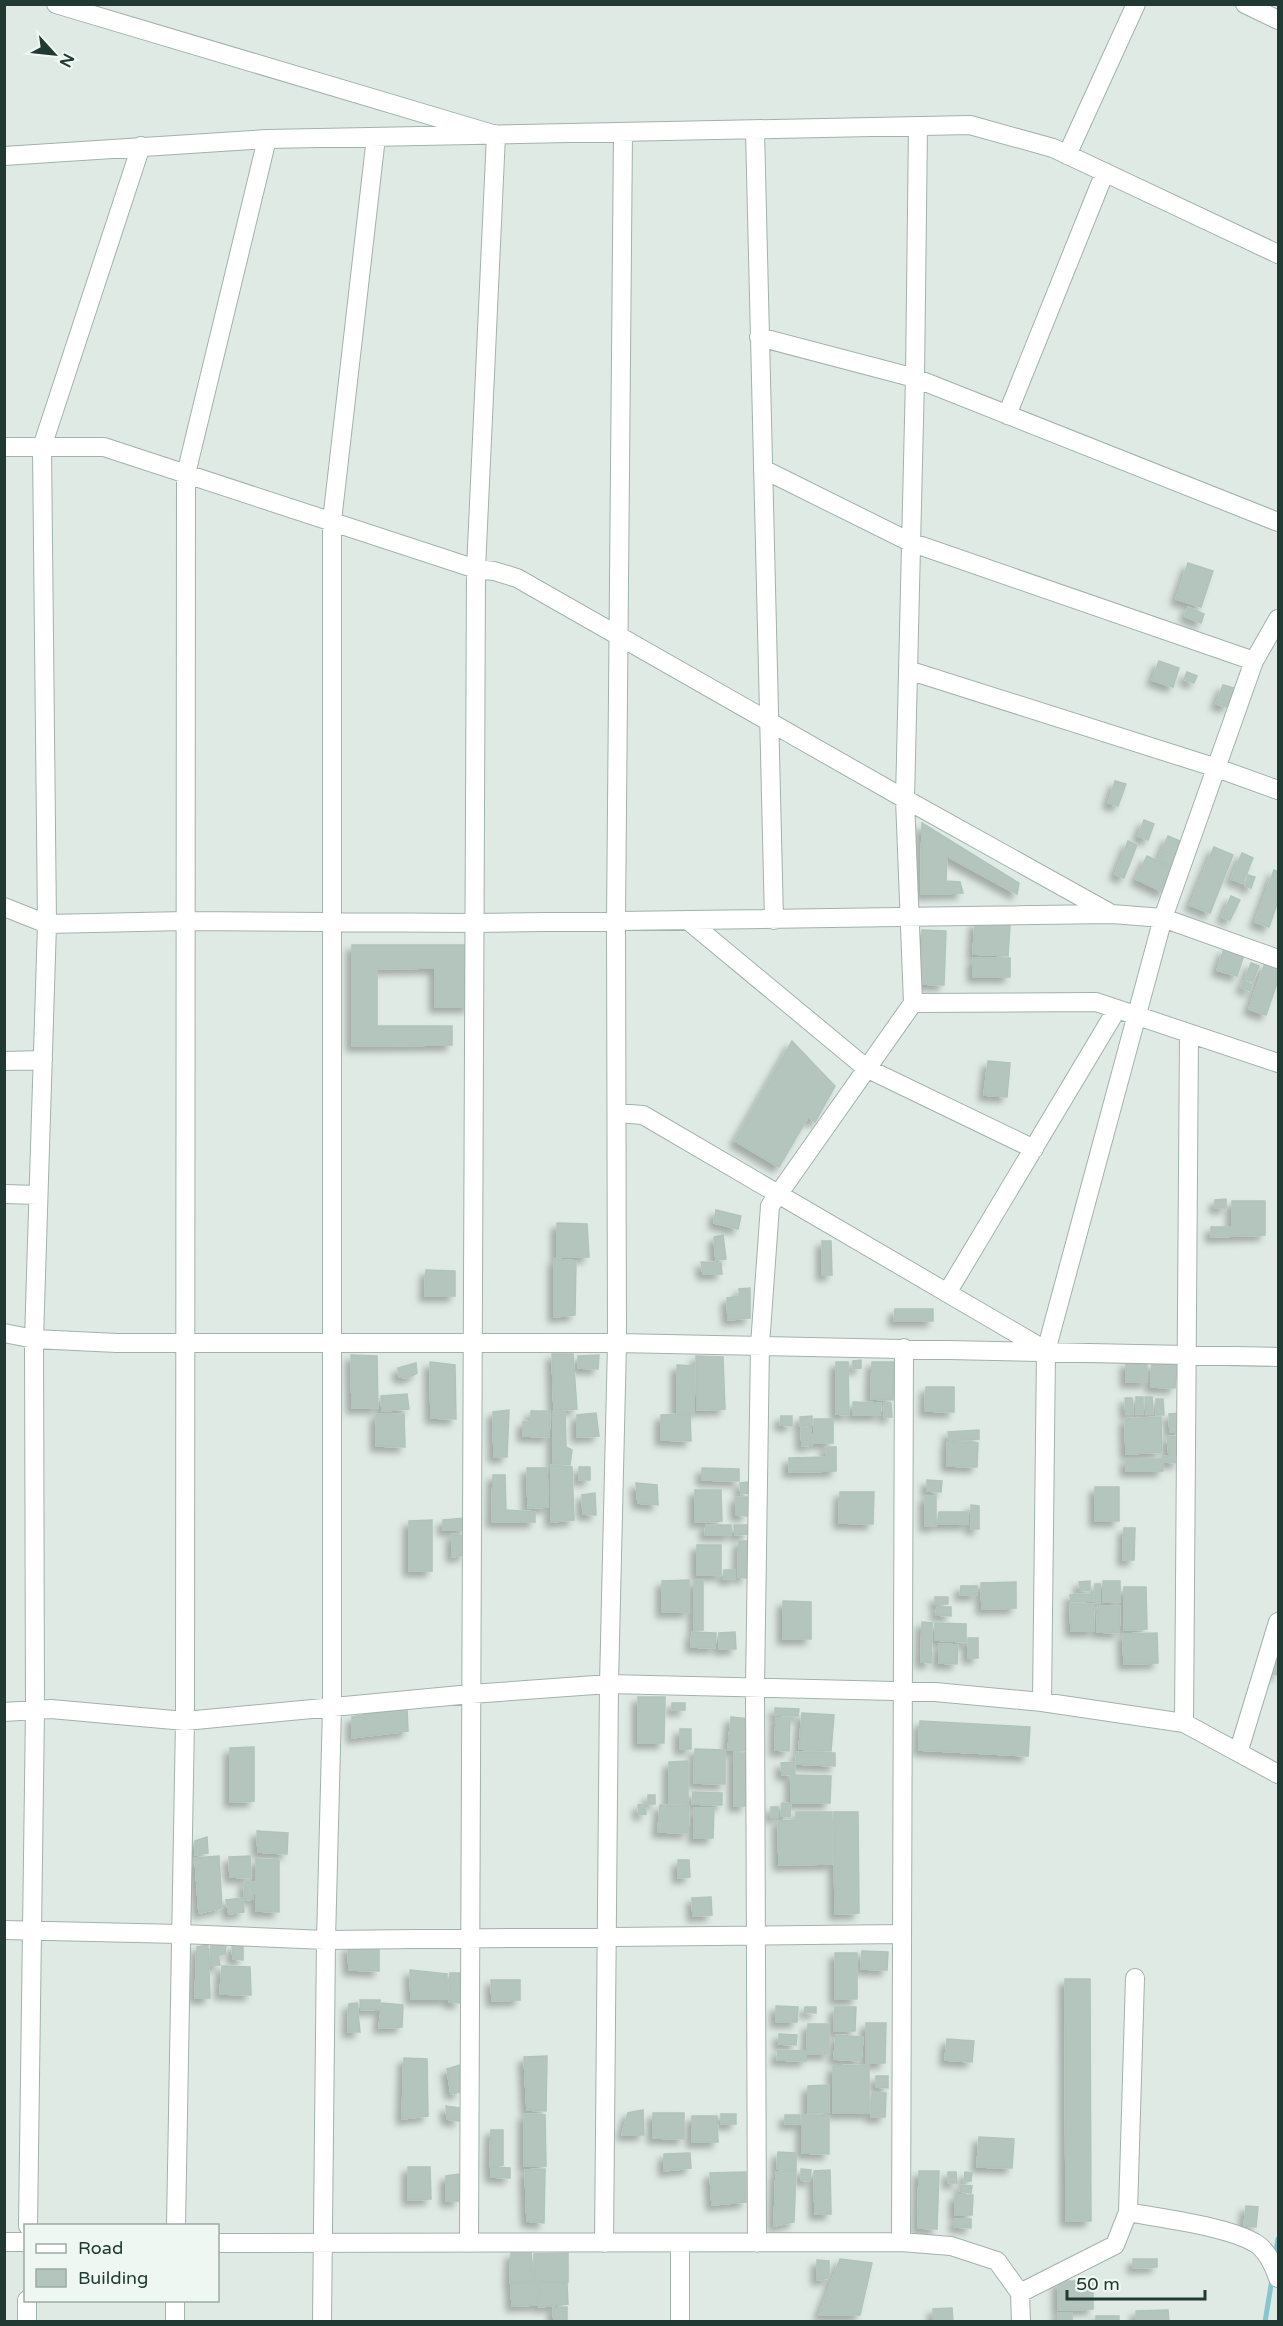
<svg xmlns="http://www.w3.org/2000/svg" width="1283" height="2326" viewBox="0 0 1283 2326" font-family="'Varela Round',sans-serif">
	<style>
		.lines { fill: none; stroke-linecap: round; stroke-linejoin: round }
		.stream { stroke: #86c6d0; stroke-width: 5 }
		.building { fill: #b4c5be; stroke: #b1c4bc; stroke-width: 1.5; filter: url(#shadow) }
		.minor-casing { stroke: #a2b2ac; stroke-width: 20 }
		.minor { stroke: #fff; stroke-width: 18 }
	</style>
	<defs>
		<filter id="shadow"><feDropShadow dx="-5.5" dy="5.5" stdDeviation="3" flood-color="#0004"/></filter>
	</defs>
	<rect width="100%" height="100%" fill="#dfeae5"/>
	<g class="lines">
		<path class="stream" d="M1275,2258l3,-19
			M1265,2322l7,-43"/>
	</g>
	<path class="building" d="M1188,563l25,8 -12,36 -25,-8z
		M1188,607l16,7 -3,9 -16,-7z
		M1159,661l20,7 -6,19 -21,-7z
		M1187,672l10,4 -3,7 -10,-4z
		M1223,685l11,3 -7,19 -11,-3z
		M1115,781l11,3 -8,22 -10,-3z
		M1144,820l10,4 -6,16 -10,-4z
		M922,823l97,60 -2,11 -70,-38 -1,25 14,1 3,11 -42,1z
		M1168,836l14,6 -10,24 -14,-6z
		M1128,841l9,4 -13,33 -9,-4z
		M1214,847l19,8 -23,58 -20,-8z
		M1242,853l11,5 -10,25 -12,-4z
		M1147,856l27,13 -11,23 -27,-13z
		M1274,870l4,2v29l-9,26 -14,-5z
		M1248,875l7,2 -4,11 -6,-2z
		M1231,896l9,4 -10,20 -8,-3z
		M975,922l35,3 -2,31 -35,-2z
		M922,930l24,1 -2,54 -23,-1z
		M352,945h118v62h-35v-39l-58,1v57h75v19l-100,1z
		M1224,949l20,6 -7,21 -20,-6z
		M973,958h37v19h-37z
		M1251,963l8,3 -6,15 -8,-2z
		M1265,963l13,5v12l-12,35 -17,-6z
		M1244,981l8,4 -2,6 -9,-4z
		M792,1041l43,45 -20,36 -7,-5 -29,50 -44,-26z
		M988,1061l22,2 -3,34 -23,-2z
		M1226,1199v9h-11v-8z
		M1232,1201h33v34l-54,2v-10h21z
		M716,1210l25,6 -3,13 -24,-6z
		M557,1223l30,1 2,33h-32z
		M723,1235l3,24 -10,1 -2,-23z
		M822,1241h9l1,34h-10z
		M554,1259l22,2 -1,54 -21,2z
		M701,1262l20,1 1,11h-19z
		M426,1270l29,1v25h-30z
		M750,1288v30l-22,2 -1,-22 13,-2 -1,-7z
		M895,1309h38v12h-39z
		M552,1354h21l4,55 -23,1z
		M351,1355l26,1 1,52h-26z
		M599,1355l-1,14 -20,-1v-12z
		M696,1356l27,1 2,52 -28,1z
		M861,1360v8l-8,1v-8z
		M430,1362l25,3 1,54 -25,-1z
		M836,1362h12l1,53 -13,-1z
		M872,1362h22l-1,38 -22,-1z
		M1126,1362l21,1v19h-21z
		M416,1363l1,10 -9,5 -9,-1 -1,-9z
		M1152,1363l25,2 -2,23 -24,-1z
		M677,1365l17,1v47l-17,-1z
		M926,1387h28v25l-29,-1z
		M407,1394l2,15 -27,2 -1,-15z
		M1136,1397h7v17h-7z
		M1145,1397h7l1,17h-7z
		M1125,1398h7l1,16h-7z
		M1156,1399h7l1,16h-8z
		M853,1402l28,1 -1,12h-27z
		M884,1403h7l1,14h-8z
		M509,1410l-2,47h-13l-1,-45z
		M531,1411h19l-1,26 -26,-1v-14l8,-1z
		M553,1412h12l1,35 6,3 -2,15 -17,-2z
		M596,1413l3,23 -22,1v-22z
		M1183,1413v19h-13l-1,-18z
		M376,1414h28l1,33 -29,-1z
		M690,1414l1,27 -30,-1v-25z
		M781,1416h11v10l-12,-1z
		M812,1416v9l-12,1v-9z
		M1161,1417l1,35 -36,2 -1,-35z
		M814,1419h19v24h-19z
		M801,1428h10l1,17 -10,1z
		M979,1430v9l-30,2 -1,-9z
		M1167,1436l12,1 -1,26 -13,-1v-6h4z
		M947,1442l31,1 -1,24 -30,-1z
		M826,1447h10v24l-47,1v-14l37,-1z
		M1126,1459h37v12h-37z
		M551,1465l21,2 2,53 -23,2z
		M579,1467h11v13h-11z
		M527,1468h20l1,39 -20,1z
		M702,1468l37,1v12l-37,-1z
		M493,1475h12l1,35 29,2v10h-43z
		M927,1480l15,1 -1,11 -14,-1z
		M748,1482l1,11 -8,1 -1,-11z
		M636,1483l21,2 1,20 -20,-2z
		M1095,1487h24v34h-24z
		M695,1490h26l1,31 -27,1z
		M840,1492h34l-1,32 -34,-1z
		M595,1493l1,22 -13,-1 -1,-19z
		M925,1496h11v30h-11z
		M736,1497h11v19l-11,-1z
		M971,1505l8,1v23h-8z
		M939,1512h29v12h-30z
		M466,1518v12h-23v-10z
		M432,1520v51h-23v-50z
		M706,1525h25v10h-26z
		M734,1525h14v9l-13,1z
		M1124,1528h11l-1,32h-11z
		M452,1534l12,2 1,19 -13,2z
		M739,1541h9l-2,37 -8,-1z
		M697,1545h24v30h-24z
		M724,1570h11v9h-11z
		M689,1580v32h-27v-31z
		M694,1580h9v50h-9z
		M1090,1581v9l-10,1 -1,-9z
		M1103,1581h17v21h-17z
		M1016,1582v26l-34,1 -1,-26z
		M1095,1584h5v19h-5z
		M961,1586h16v9h-17z
		M1124,1587h22l1,42 -23,1z
		M1093,1594v7l-22,1 -1,-7z
		M935,1597h13v7h-13z
		M783,1601l28,1v37h-28z
		M1070,1604h23l1,27h-23z
		M1098,1606h22l-1,27 -22,-1z
		M937,1607h14v9l-15,-1z
		M922,1622l10,1 -1,40 -10,-1z
		M935,1623l31,1v18l-31,-2z
		M1278,1628v41l-1,6 -11,-3z
		M692,1632l24,1 -1,15 -24,-1z
		M735,1632l1,17h-17v-16z
		M1157,1633l1,30 -34,1 -1,-30z
		M968,1638h10v20h-10z
		M939,1644l19,1 -1,19 -18,-1z
		M638,1697h27l-1,46h-26z
		M672,1703h13v7h-13z
		M407,1708l1,23 -56,7v-21z
		M775,1708l24,1 -1,7 -23,-1z
		M802,1713l32,2 -3,36 -32,-2z
		M731,1717l18,2 -3,32 -18,-1z
		M776,1718h14l-1,33 -14,-1z
		M920,1721l110,6 -2,29 -109,-6z
		M680,1729h11v20h-11z
		M254,1747v54l-24,1v-54z
		M695,1749l30,1v34l-31,-1z
		M797,1752l38,1v13l-39,-2z
		M734,1753h12v53h-12z
		M688,1761v42h-19v-41z
		M794,1762l1,12 -13,1 -1,-12z
		M791,1775l40,1 -1,27h-39z
		M693,1792l29,1v12l-30,-1z
		M648,1795h7v9h-7z
		M782,1803l9,1 -1,13 -9,-1z
		M645,1804l1,10 -7,1 -1,-10z
		M660,1805l29,1 -1,27 -30,-1z
		M771,1807h7v10h-7z
		M694,1808h20l-1,30h-19z
		M796,1812h36v52l-53,1 -1,-44 18,-1z
		M834,1812h24l1,101 -24,1z
		M257,1831l31,2 -1,21 -29,-2z
		M207,1837l1,16 -13,2v-14z
		M219,1856l3,52 -23,5 -4,-55z
		M250,1856l1,22 -21,-1 -1,-20z
		M256,1859l23,1v52l-23,-1z
		M678,1860h11l1,17 -12,1z
		M245,1882h9l-1,17 -9,1z
		M711,1897l1,18 -19,1 -1,-18z
		M243,1898l1,14 -15,2 -3,-14z
		M208,1945l2,53h-15l2,-51z
		M211,1945h15l-1,9 -7,1 2,10h-10z
		M232,1945h11v15l-10,-1z
		M348,1946l31,2v23l-30,-1z
		M862,1951l26,1 -1,18 -26,-1z
		M835,1953h22v46h-22z
		M222,1966l28,1 1,28 -31,-1z
		M410,1970l37,4v25h-36z
		M450,1973h11l-1,30 -11,-1z
		M1065,1979h25l1,242h-25z
		M491,1980h29v20l-28,1z
		M360,2000h20v9l-19,1z
		M357,2003l3,29h-12l1,-28z
		M382,2003l21,2 -1,22 -23,1z
		M776,2006l22,1 -1,15h-21z
		M805,2007h11v6l-12,-1z
		M835,2007h21l-1,24h-21z
		M866,2023h20l-1,40h-19z
		M808,2024h21v30h-22z
		M779,2034l18,1 -1,10 -17,-1z
		M836,2035l27,2 -2,24 -27,-2z
		M947,2039l27,2 -2,21 -27,-2z
		M778,2050l28,1v10l-29,-1z
		M547,2056l-1,55 -19,-1 -3,-53z
		M404,2058l23,1 1,57 -26,3z
		M460,2065v27l-9,2 -4,-25z
		M869,2065v48h-36v-47z
		M876,2076h12v12l-12,-1z
		M829,2085v27l-21,1v-27z
		M872,2093h14l-1,24h-14z
		M446,2106l13,2v13l-12,-2z
		M643,2110l1,25h-22l6,-22z
		M653,2113h31v26l-31,-1z
		M524,2114l21,1 1,51h-22z
		M721,2114h15v10h-15z
		M785,2115h15v9h-15z
		M802,2115l27,1v38l-27,-1z
		M692,2116h25l1,26h-26z
		M491,2130h12v35l-13,2z
		M979,2137l35,2 -2,29 -35,-1z
		M778,2152l18,1v17l-19,-1z
		M690,2153l1,15 -27,3v-17z
		M408,2167h22l1,32 -23,1z
		M491,2167l19,1v10l-19,-1z
		M545,2169l-1,54 -17,-2 -2,-51z
		M801,2169l10,1 -1,11 -9,-1z
		M796,2170l-2,52 -20,4 2,-54z
		M830,2170l1,44h-16l-1,-43z
		M919,2171h20l-2,58 -19,-1z
		M746,2172v30l-34,3 -2,-32z
		M948,2172h8l1,11h-9z
		M965,2172l7,1 -1,8h-7z
		M459,2174v27h-13v-25z
		M960,2185l12,1 -1,7 -11,-2z
		M955,2195h18l-1,20h-17z
		M1246,2206l12,1 -2,20 -12,-1z
		M955,2219h16v9l-16,-1z
		M511,2253h20l2,28 -23,2z
		M568,2253v29l-33,-1 -1,-27z
		M840,2259l32,4 -12,52h-41z
		M1133,2259h24v8l-24,1z
		M817,2260l12,1v17l-12,2z
		M1058,2281h35v28l-35,1z
		M540,2282l27,1 1,21 -29,3z
		M511,2283h27l-1,22 -25,1z
		M567,2307v15h-13l-1,-14z
		M952,2308l1,14h-20v-13z
		M1168,2310l1,12h-33v-11z
		M1058,2313h14v9h-14z
		M1096,2316h23v6h-23z"/>
	<g class="lines">
		<g class="minor-casing">
			<path id="minor" d="M56,4l440,131 -20,434 -7,1674
				M1245,4l33,16
				M755,130l19,790
				M1067,155l69,-151
				M4,156l263,-17 703,-14 83,23 225,106
				M759,337l156,41 363,144
				M1007,415l98,-243
				M4,447h100l372,122 18,2 23,7 388,221 205,114
				M763,469l147,73 344,119
				M908,670l309,98 61,22
				M4,907l43,17 138,-3 290,2 637,-9 51,4 115,41
				M690,922l176,146 168,81
				M913,1003l183,-1 182,61
				M4,1061l39,-1
				M617,1113l26,2 402,235
				M4,1194l34,1
				M947,1293l170,-284
				M4,1333l30,6 83,4h500l661,14
				M904,1348l-3,894 50,4 46,15 23,32 1,29
				M1042,1702l4,-351 117,-433 91,-257 24,-42
				M4,1712l47,-3 134,12 286,-27 138,-10 326,8 107,10 142,21 94,51
				M1184,1723l5,-689
				M1239,1750l39,-128
				M4,1930l177,4 145,6 576,-6
				M1128,2212c35,7 98,14 127,31 11,6 19,23 23,35
				M28,2226l7,-516 -1,-371 13,-415 -5,-477 99,-301
				M176,2226l9,-505 1,-1247 81,-335
				M4,2242h22
				M218,2243l683,-1
				M604,2243l5,-559 8,-341 -1,-423 7,-788
				M680,2243v79
				M757,2243l-2,-556 5,-342 10,-139 143,-203 -8,-204 10,-421 3,-252
				M1020,2293l95,-48 13,-33 7,-234
				M27,2322v-22
				M175,2322v-22
				M322,2322l4,-382 6,-232v-1187l44,-384"/>
		</g>
		<use href="#minor" class="minor"/>
	</g>
	<rect width="1283" height="2326" fill="none" stroke="#203a33" stroke-width="12"/>
	<rect x="24" y="2224" width="195" height="78" fill="#eff7f3" stroke="#9caba6" stroke-width="1.5"/>
	<rect x="36" y="2244" width="30" height="9" fill="#ffffff" stroke="#9caba6" stroke-width="1.5"/>
	<text x="78" y="2254" font-size="18" fill="#203a33">Road</text>
	<rect x="36" y="2269" width="30" height="18" fill="#b4c5be" stroke="#9caba6" stroke-width="1.5"/>
	<text x="78" y="2284" font-size="18" fill="#203a33">Building</text>
	<g transform="translate(54 54) rotate(117)" stroke="#eff7f3" stroke-width="4.5" paint-order="stroke">
	<path d="M0-4.5L10 22L0 15L-10 22Z" fill="#203a33"/>
	<text y="-9" font-size="16" font-weight="bold" text-anchor="middle" fill="#203a33">N</text>
	</g>
	<path d="M1067 2290v9h138v-9" fill="none" stroke="#203a33" stroke-width="3"/>
	<text x="1076" y="2290" font-size="18" fill="#203a33" stroke="#eff7f3" stroke-width="4.5" paint-order="stroke">50 m</text>
</svg>
